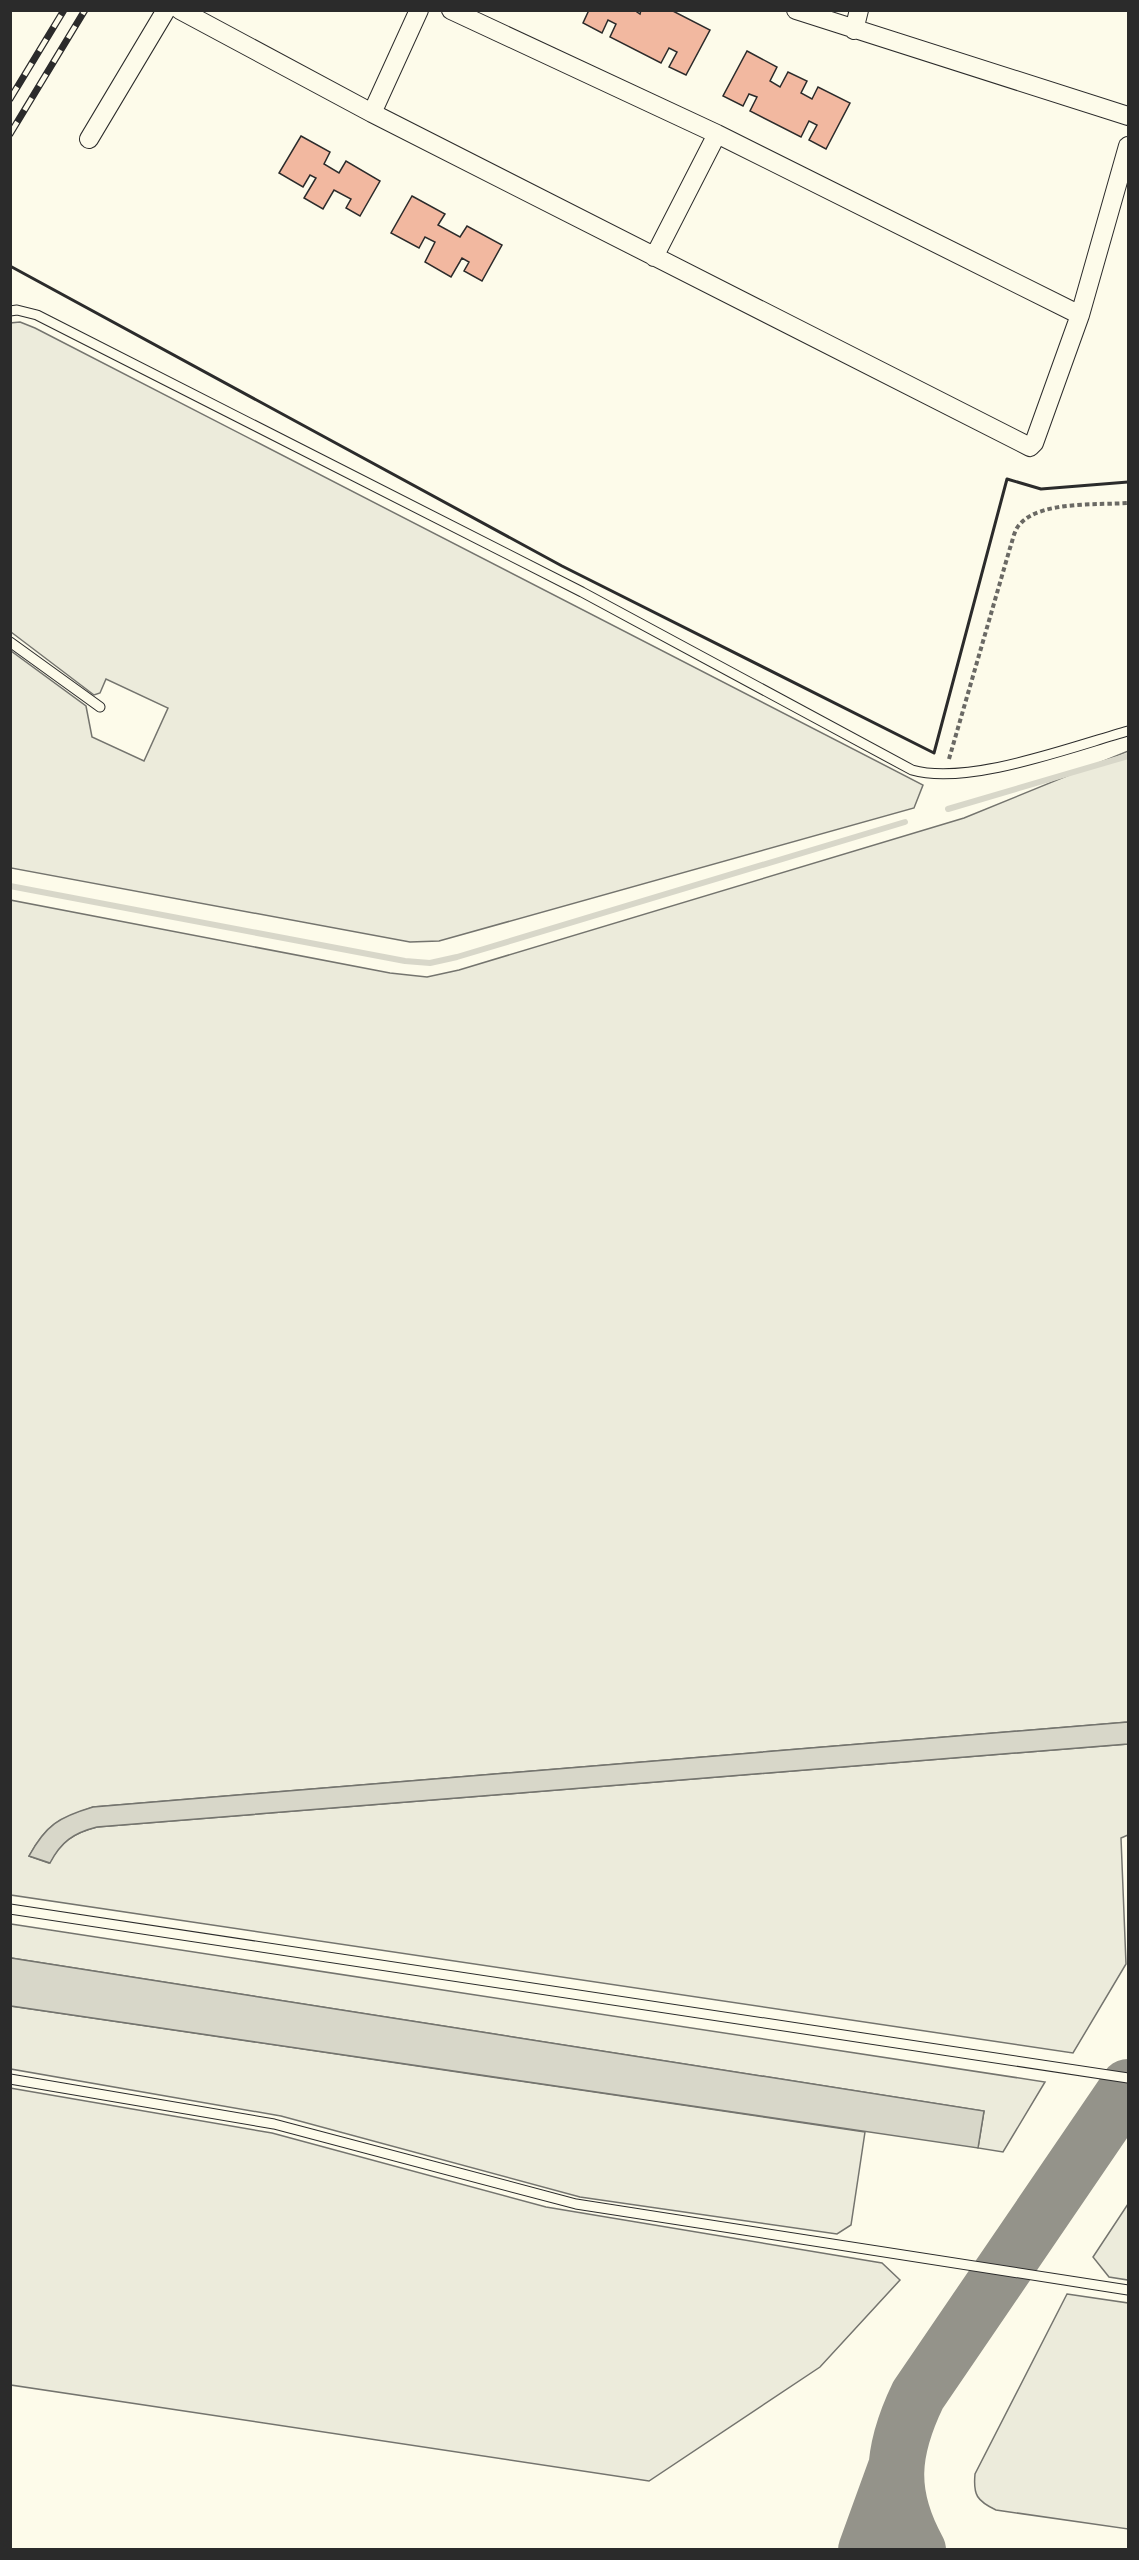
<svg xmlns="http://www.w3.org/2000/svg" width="1139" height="2560" viewBox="0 0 1139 2560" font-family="Helvetica,sans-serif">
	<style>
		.green { fill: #ecebdb; stroke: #74746e; stroke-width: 1.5 }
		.water { fill: #d8d7c9; stroke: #74746e; stroke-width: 1.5 }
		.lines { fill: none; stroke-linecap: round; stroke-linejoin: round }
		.stream { stroke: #d8d7c9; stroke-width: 6 }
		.taxiway { stroke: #94938a; stroke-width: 56 }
		.building { fill: #f2b8a0; stroke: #2b2b2b; stroke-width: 1.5 }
		.lane-casing { stroke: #2b2b2b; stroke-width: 11 }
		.street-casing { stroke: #2b2b2b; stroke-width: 20 }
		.path { stroke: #6a6964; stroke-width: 4; stroke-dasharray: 4.5 3; stroke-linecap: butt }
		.lane { stroke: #fdfbea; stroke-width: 9 }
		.street { stroke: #fdfbea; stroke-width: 18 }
		.rail-casing { stroke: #2b2b2b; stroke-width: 7 }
		.rail { stroke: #fdfbea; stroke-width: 4.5; stroke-dasharray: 14; stroke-linecap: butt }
		.wall { stroke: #2b2b2b; stroke-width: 3 }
	</style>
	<rect width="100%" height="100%" fill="#fdfbea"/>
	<path class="green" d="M20,322l15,6 888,457 -9,23 -475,133 -29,1 -399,-74v-217l75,55 6,31 52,24 24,-53 -62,-29 -6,14 -6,2 -83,-63 -1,-309z
		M1128,751v971l-1035,85c-35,13 -45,15 -64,49l20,7c12,-21 24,-30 48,-36l1031,-83v91l-7,3 5,126 -53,89 -1062,-158 -1,-995 380,73 37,4 32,-7 505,-152z
		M11,1924l1034,158 -42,70 -25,-4 6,-37 -973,-153z
		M11,2006l854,126 -14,93 -14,9 -257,-37 -299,-81 -270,-47z
		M10,2088l262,45 274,74 336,56 18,17 -80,87 -171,114 -638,-96z
		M1128,2204v76l-19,-3 -16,-20z
		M1067,2294l61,9v226l-132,-19c-19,-9 -23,-15 -21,-36z"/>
	<path class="water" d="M1128,1722v22l-1031,83c-24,6 -36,15 -47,36l-21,-7c17,-31 30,-39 64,-49z
		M11,1958l973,153 -6,37 -967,-142z"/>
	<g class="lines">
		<path class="stream" d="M948,809l180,-53
			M10,886l395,75 25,2 27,-6 448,-135"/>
		<path class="taxiway" d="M866,2550l29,-80
			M918,2550c-31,-56 -27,-99 0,-155l210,-308"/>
	</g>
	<path class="building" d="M589,10h45l6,4 1,-4h30l39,20 -24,45 -17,-8 8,-15 -8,-4 -8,15 -51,-26 6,-13 -8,-4 -6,13 -19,-10z
		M747,51l30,16 -7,14 10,6 8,-15 19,9 -6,12 11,6 6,-12 32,16 -24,46 -17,-9 8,-15 -8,-4 -8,16 -51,-26 7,-14 -8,-3 -6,12 -20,-10z
		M301,136l29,16 -6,12 15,9 7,-12 34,20 -20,35 -14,-8 5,-9 -17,-9 -11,19 -19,-11 12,-20 -6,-3 -7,12 -24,-14z
		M412,196l33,18 -7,11 22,12 7,-11 35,19 -20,36 -18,-10 5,-9 -7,-4 -11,19 -26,-15 10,-20 -10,-5 -6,11 -28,-15z"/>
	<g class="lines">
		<g class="lane-casing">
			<path id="lane" d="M10,311l7,-1 20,5 545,277 330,178c56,16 159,-23 216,-39
				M10,642l90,65
				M10,1909l1118,169
				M10,2079l264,45 302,80 552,86"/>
		</g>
		<g class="street-casing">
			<path id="street" d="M180,10l192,103 658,334 4,-4 46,-128 48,-169
				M451,10l266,124 363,181
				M796,10l332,106
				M854,30l5,-20
				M372,113l47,-103
				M89,139l77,-129
				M654,257l63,-123"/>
		</g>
		<path class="path" d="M949,759l61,-211c3,-8 4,-19 11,-25 20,-22 79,-18 107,-20"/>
		<use href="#lane" class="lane"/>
		<use href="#street" class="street"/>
		<g class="rail-casing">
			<path id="rail" d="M10,99l54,-89
				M10,134l75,-124"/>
		</g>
		<use href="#rail" class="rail"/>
		<path class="wall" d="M10,266l552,300 372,187 73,-274 34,10 87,-7"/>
	</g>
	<rect width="1139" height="2560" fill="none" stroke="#2b2b2b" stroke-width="24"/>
</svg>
